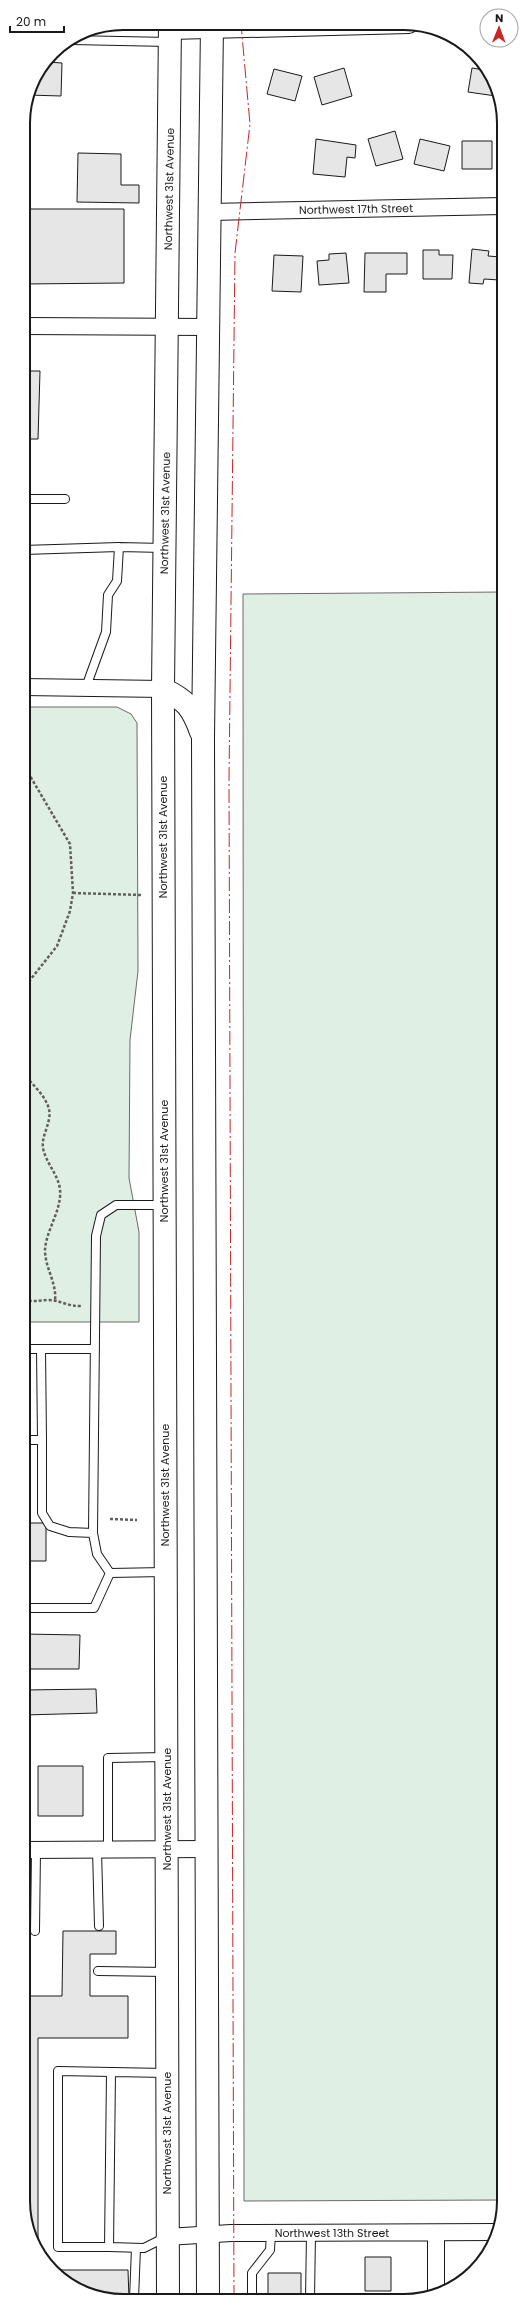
<svg xmlns="http://www.w3.org/2000/svg" width="527" height="2324" viewBox="0 0 527 2324" font-family="Poppins,sans-serif">
	<style>
		.green { fill: #e0efe3; stroke: #6a6a6a }
		.building { fill: #e6e6e6; stroke: #1a1a1a }
		.lines { fill: none; stroke-linecap: round; stroke-linejoin: round }
		.lane-casing { stroke: #1a1a1a; stroke-width: 10 }
		.street-casing { stroke: #1a1a1a; stroke-width: 18 }
		.primary-casing { stroke: #1a1a1a; stroke-width: 24 }
		.path { stroke: #5f5f5f; stroke-width: 2.5; stroke-dasharray: 3 2; stroke-linecap: butt }
		.lane { stroke: #fff; stroke-width: 8 }
		.street { stroke: #fff; stroke-width: 16 }
		.primary { stroke: #fff; stroke-width: 22 }
		.power { stroke: #c62828; stroke-width: 1; stroke-dasharray: 14 3 2 3; stroke-linecap: butt }
		.labels { text-anchor: middle; stroke-width: 3; stroke-linejoin: round; paint-order: stroke }
		.street-label { font-size: 11px; fill: #1a1a1a; stroke: #fff }
		.rim { fill: none; stroke: #1a1a1a; stroke-width: 2 }
	</style>
	<rect width="100%" height="100%" fill="#fff"/>
	<path class="green" d="M503,592l1,1608 -260,1 -1,-1607z
		M23,707h94l14,7 6,9 1,248 -8,69 -1,138 10,54v90h-115z"/>
	<path class="building" d="M46,62l16,1 -1,33 -33,-1 3,-10z
		M344,68l8,28 -30,9 -8,-28z
		M472,68l13,2 11,26 -28,-4z
		M274,69l28,7 -7,25 -28,-7z
		M395,131l8,28 -27,7 -8,-27z
		M316,139l40,6 -1,13 -8,-1 -2,20 -32,-3z
		M420,139l30,7 -6,25 -30,-7z
		M462,141h30v28h-30z
		M78,153l43,1v31h18v18l-62,-1z
		M23,209h101v74l-101,1z
		M472,249l17,2 -1,5 13,1 -2,23 -15,-1 -1,5 -14,-1z
		M423,250h16v5h14l-1,24h-29z
		M346,253l3,30 -30,2 -2,-24 12,-1v-6z
		M365,253h42v21h-21v18h-22z
		M274,255l29,1 -2,36 -29,-1z
		M23,371h17l-2,68h-15z
		M24,1523h22v38h-22z
		M24,1634l56,1 -1,34h-55z
		M96,1689l1,24 -73,2v-25z
		M38,1766h45v50h-45z
		M63,1931h53v23h-26v42h38v42h-90v208l-14,-33v-217h38z
		M365,2257h26v34h-26z
		M52,2270h76l1,29h-25l-31,-11z
		M268,2273h33v27h-33z"/>
	<g class="lines">
		<g class="lane-casing">
			<path id="lane" d="M71,40l98,2
				M23,499h42
				M23,550l96,-3
				M86,687l20,-55 2,-37 9,-14 2,-34 45,1
				M163,1205h-47l-15,10 -5,21 -3,297 4,21 13,19 54,-1
				M24,1349h71
				M24,1440h18l-1,-91
				M42,1440v73l8,13 19,6 24,1
				M24,1608h70l16,-35
				M97,1850l2,76
				M108,1850v-92l58,-1
				M35,1931l1,-81
				M98,1971l68,1
				M111,2072l-2,175h-51v-176l108,2
				M109,2247l35,1 22,-11
				M134,2299l2,-51
				M252,2300v-27l18,-23 1,-17
				M310,2300l1,-67"/>
		</g>
		<g class="street-casing">
			<path id="street" d="M170,31l239,-6
				M210,212l293,-6
				M23,326l184,1
				M23,687l140,2
				M24,1850l182,-1
				M167,2237l64,-4 267,-1
				M436,2294v-61"/>
		</g>
		<g class="primary-casing">
			<path id="primary" d="M163,689c23,11 29,18 38,43
				M168,2299l-5,-1610 7,-666
				M208,2299l-5,-1562 9,-713"/>
		</g>
		<path class="path" d="M23,764l47,80 3,49 -3,18 -13,35 -34,43
			M73,893l69,2
			M23,1073c10,13 30,28 26,46 -2,12 -9,21 -5,33 5,16 18,27 16,45 -2,19 -14,35 -15,53 0,18 12,33 10,51
			M24,1299c9,4 15,1 25,1 11,0 19,7 34,6
			M110,1519l27,1"/>
		<use href="#lane" class="lane"/>
		<use href="#street" class="street"/>
		<use href="#primary" class="primary"/>
		<path class="power" d="M234,2299l-5,-1519 6,-527 15,-129 -9,-100"/>
	</g>
	<g class="labels">
		<g class="street-label">
			<text transform="translate(169 189) rotate(-89)" y="4">Northwest 31st Avenue</text>
			<text transform="translate(356 209) rotate(-1)" y="4">Northwest 17th Street</text>
			<text transform="translate(165 513) rotate(-89)" y="4">Northwest 31st Avenue</text>
			<text transform="translate(163 837) rotate(-90)" y="4">Northwest 31st Avenue</text>
			<text transform="translate(164 1161) rotate(-90)" y="4">Northwest 31st Avenue</text>
			<text transform="translate(165 1485) rotate(-90)" y="4">Northwest 31st Avenue</text>
			<text transform="translate(167 1809) rotate(-90)" y="4">Northwest 31st Avenue</text>
			<text transform="translate(167 2133) rotate(-90)" y="4">Northwest 31st Avenue</text>
			<text x="332" y="2237">Northwest 13th Street</text>
		</g>
	</g>
	<path d="M0 0H527V2324H0ZM123 30H404A93 93 0 0 1 497 123V2201A93 93 0 0 1 404 2294H123A93 93 0 0 1 30 2201V123A93 93 0 0 1 123 30Z" fill="#fff" fill-rule="evenodd"/>
	<path class="rim" d="M123 30H404A93 93 0 0 1 497 123V2201A93 93 0 0 1 404 2294H123A93 93 0 0 1 30 2201V123A93 93 0 0 1 123 30Z"/>
	<g transform="translate(499 28) rotate(1)"><circle r="19" fill="#ffffff" stroke="#a3a3a3"/>
	<path d="M0-3L7 15L0 10L-7 15Z" fill="#c62828"/>
	<text y="-6" font-size="11" font-weight="bold" text-anchor="middle" fill="#1a1a1a">N</text>
	</g>
	<path d="M10 26v6h54v-6" fill="none" stroke="#1a1a1a" stroke-width="2"/>
	<text x="16" y="26" font-size="12" fill="#1a1a1a" stroke="#ffffff" stroke-width="3" paint-order="stroke">20 m</text>
</svg>
